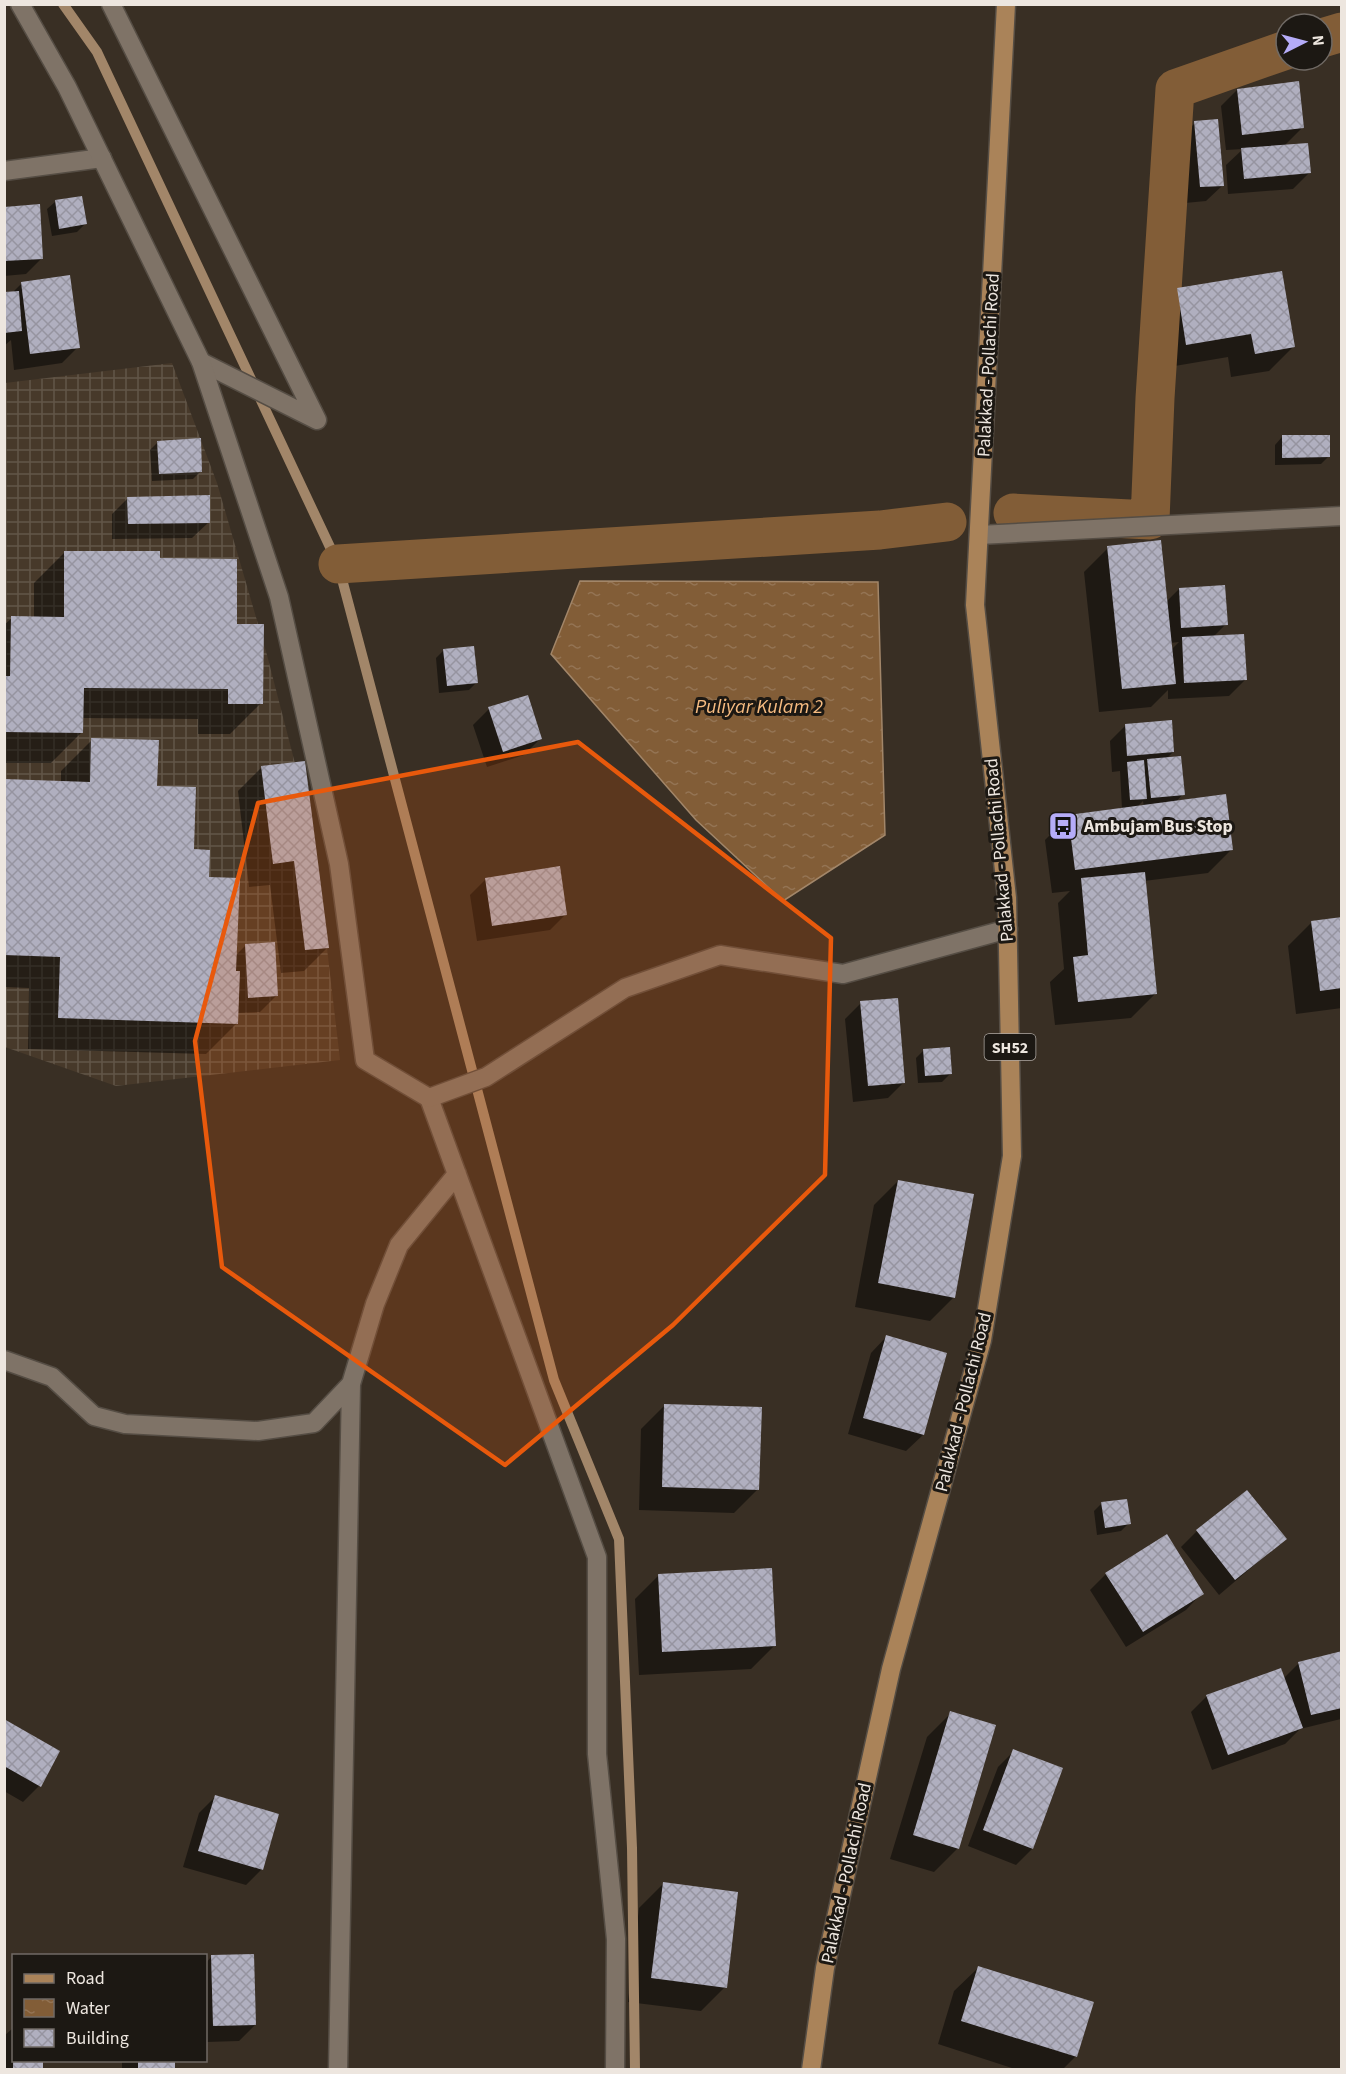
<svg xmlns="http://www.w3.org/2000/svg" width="1346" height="2074" viewBox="0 0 1346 2074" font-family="'Source Sans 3',sans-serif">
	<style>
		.industrial { fill: url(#industrial-grid) }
		.water { fill: url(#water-ripples); stroke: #a28669; stroke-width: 1.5 }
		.shadow { fill: #0007; fill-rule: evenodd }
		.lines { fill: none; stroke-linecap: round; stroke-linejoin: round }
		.stream { stroke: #a28669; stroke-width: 10 }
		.canal { stroke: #825d37; stroke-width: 39 }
		.building { fill: url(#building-cross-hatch) }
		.street-casing { stroke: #554d44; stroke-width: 21 }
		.secondary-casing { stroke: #554d44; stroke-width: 21 }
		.primary-casing { stroke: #554d44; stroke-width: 21 }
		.street { stroke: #7f7367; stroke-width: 18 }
		.secondary { stroke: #7f7367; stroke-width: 18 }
		.primary { stroke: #aa8359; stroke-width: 18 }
		.marked { fill: #e8590c; fill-opacity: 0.2; stroke: #e8590c; stroke-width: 4.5; stroke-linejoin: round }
		.labels { text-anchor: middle; stroke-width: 6; stroke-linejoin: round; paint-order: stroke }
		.shield { fill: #1c1813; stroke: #aea8a2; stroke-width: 1.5 }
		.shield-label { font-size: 16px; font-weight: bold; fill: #ede6df }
		.street-label { font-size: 18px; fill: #ede6df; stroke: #1c1813 }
		.poi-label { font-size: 18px; font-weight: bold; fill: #ede6df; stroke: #1c1813; text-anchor: start }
		.water-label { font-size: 20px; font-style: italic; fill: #f7bc81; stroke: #1c1813 }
	</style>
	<defs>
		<pattern id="industrial-grid" width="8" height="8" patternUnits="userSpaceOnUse" patternTransform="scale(1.5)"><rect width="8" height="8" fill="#47392a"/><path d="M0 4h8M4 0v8" fill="none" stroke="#625648"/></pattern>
		<pattern id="water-ripples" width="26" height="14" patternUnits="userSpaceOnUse" patternTransform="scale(1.5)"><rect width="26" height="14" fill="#825d37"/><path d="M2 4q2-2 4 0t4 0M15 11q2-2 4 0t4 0" fill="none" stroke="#947454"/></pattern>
		<pattern id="building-cross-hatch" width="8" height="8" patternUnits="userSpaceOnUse" patternTransform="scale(1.5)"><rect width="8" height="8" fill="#b0afbf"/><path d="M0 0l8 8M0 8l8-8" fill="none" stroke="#9694a0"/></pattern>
	</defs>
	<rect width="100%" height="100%" fill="#392f24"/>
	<path class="industrial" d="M172,363l45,120 50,172 47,182 26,223 -224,26 -111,-39v-664z"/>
	<path class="water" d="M580,581l298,1 7,253 -102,66 -87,-81 -145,-166z"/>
	<path class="shadow" d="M1237,90l66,37 -19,19 25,27 -16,16 -65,5 -2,-29 17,-16 -17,1 -5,-44z
		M1195,123l28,62 -17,16 -21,2 -6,-64z
		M55,202l30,22 -8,8 -25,4 -5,-27z
		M4,208l38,50 -16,16 -22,2z
		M1280,272l13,75 -24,24 -38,6 -3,-20 -65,11 -10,-54 24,-24z
		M22,283l56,64 -16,16 -48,7 -3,-30 -7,6v-53h8z
		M1282,437l47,19 -8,8 -46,1v-20z
		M158,442l43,29 -8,8 -41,2 -2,-31z
		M128,498l81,24 -17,16 -80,1v-25z
		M1108,548l58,54 13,-13 47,35 -13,13 32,43 -16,16 -61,3v-9l-17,17 -52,5 -15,-140zM1179,642l-8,8 -1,-7z
		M65,552l93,8 77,66 26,77 -31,31h-32v-15l-116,-1v14l-31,31h-47v-138l8,-7h22v-35z
		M444,650l33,32 -8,8 -30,3 -3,-35z
		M489,709l51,30 -16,16 -37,12 -14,-42z
		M1126,725l47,27 -7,7 17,35 -8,9 57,46 -24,24 -64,8 11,113 -24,24 -76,7 -5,-43 14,-13 -6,-66 12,-12 -18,2 -7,-53 24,-24 53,-7 -2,-38 -8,1 -2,-31zM1143,801l1,6h-7z
		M92,740l64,48 52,90 27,78 10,-10 31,50 -16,16 -23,1v10l-31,31 -178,-5 1,-61 -25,-1v-206l57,1v-11z
		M262,767l66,180 -24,24 -23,2 -11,-88 -21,2 -11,-96z
		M486,879l80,35 -16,16 -73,11 -7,-46z
		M1342,919v89l-46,6 -8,-68 24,-24z
		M861,1003l43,79 -16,16 -35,4 -8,-83z
		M924,1050l26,24 -8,8 -24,1 -2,-25z
		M898,1181l56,116 -24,24 -75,-14 19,-102z
		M887,1336l36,99 -17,16 -58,-17 23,-81z
		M665,1405l93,84 -24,24 -95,-3 2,-81z
		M1102,1503l27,20 -8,8 -24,4 -3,-24z
		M1197,1531l88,8 -66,56 -38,-48z
		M1106,1574l96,19 -16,17 -60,37 -36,-57z
		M659,1575l116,70 -24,24 -112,6 -4,-76z
		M1342,1653l-1,66 -41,10 -15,15 -73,26 -21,-58 16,-16 76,-17 16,-16z
		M951,1713l7,135 -24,24 -44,-13 37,-122z
		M4,1721l35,65 -16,16 -19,-11z
		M1014,1751l18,98 -16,16 -48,-19 30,-79z
		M215,1797l47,72 -16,16 -63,-18 16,-54z
		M663,1884l62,103 -24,24 -73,-9 11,-94z
		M211,1957l44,68 -16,16 -33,1v-79z
		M978,1968l98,88 -14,14h-44l-80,-26 16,-53z
		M13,2028l1,32 28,10h-38v-34z
		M122,2060h52v10h-52z"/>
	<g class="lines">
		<path class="stream" d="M63,4l34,48 241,512 216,816 65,159 13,309 3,222"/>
		<path class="canal" d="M1322,38l20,-6
			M1013,513l137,7 5,-122 20,-309 111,-39
			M338,564l542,-34 67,-8"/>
	</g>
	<path class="building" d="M1299,81l5,47 -62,7 -5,-46z
		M1218,119l6,67 -24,1 -6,-66z
		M1308,143l3,30 -67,6 -3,-31z
		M82,196l5,28 -28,5 -4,-29z
		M40,204l3,55 -39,2v-54z
		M1282,271l13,76 -40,7 -4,-20 -65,11 -9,-57z
		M70,275l10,73 -50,6 -9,-72z
		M19,291l3,40 -18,2v-41z
		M1282,435h48v22l-48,1z
		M201,438l1,34 -43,2 -2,-33z
		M210,495v28l-82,1 -1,-27z
		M1161,540l15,144 -54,5 -15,-143z
		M64,551h96v7l77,1v65h27l-1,80h-35v-15l-144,-1 -1,45 -79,-1v-56h6l1,-60 53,1z
		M1225,585l3,40 -47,3 -2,-40z
		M1244,634l3,46 -63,3 -2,-46z
		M474,646l4,37 -31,3 -4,-37z
		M528,695l14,44 -39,13 -15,-45z
		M1172,720l2,32 -47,4 -2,-32z
		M91,738l68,2 -2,46 39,1 -2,62 16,1 -1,27 31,1 -4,93h4l-2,53 -180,-6 2,-61 -56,-2v-176l86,3z
		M1181,756l4,39 -34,3 -4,-39z
		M1144,760l3,39 -17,1 -3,-38z
		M305,761l24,187 -24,2 -11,-89 -21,3 -12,-98z
		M1226,794l7,56 -158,20 -7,-55z
		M560,866l7,49 -75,11 -7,-48z
		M1145,872l12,122 -79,8 -5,-45 15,-2 -7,-77z
		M1342,917v71l-22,3 -9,-70z
		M275,942l3,54 -30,2 -3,-54z
		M898,998l7,85 -37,3 -8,-85z
		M950,1047l2,27 -27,2 -2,-27z
		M898,1180l76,14 -19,104 -77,-15z
		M886,1335l61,18 -23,82 -61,-17z
		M664,1404l98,3 -3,83 -97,-3z
		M1247,1490l40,49 -52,41 -39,-50z
		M1127,1499l4,25 -26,4 -4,-26z
		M1167,1534l37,60 -61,38 -38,-59z
		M772,1568l4,78 -114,6 -4,-78z
		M1342,1651v57l-31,7 -13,-53z
		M1281,1668l22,60 -75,27 -22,-60z
		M950,1711l46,14 -37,124 -46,-14z
		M4,1719l56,32 -19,36 -37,-21z
		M1013,1749l50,19 -30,81 -50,-19z
		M215,1795l64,19 -16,56 -65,-19z
		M663,1882l75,10 -11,96 -76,-10z
		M254,1954l2,71 -43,1 -2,-71z
		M978,1966l116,36 -17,55 -116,-36z
		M13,2060h30v10h-30z
		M138,2060h37v10h-37z"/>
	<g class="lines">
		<g class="street-casing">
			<path id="street" d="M111,4l206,416
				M4,171l98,-13
				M201,362l116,58
				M979,535l363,-19
				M429,1098l168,459v197l19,185 -1,131
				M4,1360l48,17 42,39 31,8 133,7 56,-8 37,-39 24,-80 24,-59 58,-71
				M338,2070l13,-686"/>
		</g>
		<g class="secondary-casing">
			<path id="secondary" d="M20,4l47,83 134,275 78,235 60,267 26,196 64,38 57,-21 139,-89 95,-33 123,19 165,-45"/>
		</g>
		<g class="primary-casing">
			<path id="primary" d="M811,2070l14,-102 66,-299 91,-329 30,-184 -5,-258 -32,-293 31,-601"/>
		</g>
		<use href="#street" class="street"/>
		<use href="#secondary" class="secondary"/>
		<use href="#primary" class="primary"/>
	</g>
	<path class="marked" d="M578,742l253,196 -6,237 -152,150 -168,140 -283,-198 -27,-226 63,-238z"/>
	<defs>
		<g id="bus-square" transform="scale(1.5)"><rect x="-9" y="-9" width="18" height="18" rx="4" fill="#b5acf8" stroke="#1c1813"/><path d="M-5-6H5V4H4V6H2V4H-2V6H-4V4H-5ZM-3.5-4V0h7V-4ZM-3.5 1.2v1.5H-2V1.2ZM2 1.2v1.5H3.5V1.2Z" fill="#111"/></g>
	</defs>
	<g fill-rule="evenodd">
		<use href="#bus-square" x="1063" y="826"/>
	</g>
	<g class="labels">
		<rect class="shield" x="984.5" y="1034" width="51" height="26" rx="4.5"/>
		<g class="shield-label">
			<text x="1010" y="1053">SH52</text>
		</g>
		<g class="street-label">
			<text transform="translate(988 365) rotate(-87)" y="6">Palakkad - Pollachi Road</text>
			<text transform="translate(999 850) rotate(-95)" y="6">Palakkad - Pollachi Road</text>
			<text transform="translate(963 1402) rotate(-76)" y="6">Palakkad - Pollachi Road</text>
			<text transform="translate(846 1873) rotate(-78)" y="6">Palakkad - Pollachi Road</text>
		</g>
		<g class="poi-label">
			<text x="1084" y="832">Ambujam Bus Stop</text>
		</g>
		<g class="water-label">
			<text x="759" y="713">Puliyar Kulam 2</text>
		</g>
	</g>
	<rect width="1346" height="2074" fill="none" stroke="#ede6df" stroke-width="12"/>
	<rect x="12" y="1954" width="195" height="108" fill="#1c1813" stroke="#706a65" stroke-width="1.5"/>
	<rect x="24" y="1974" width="30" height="9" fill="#aa8359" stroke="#706a65" stroke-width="1.5"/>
	<text x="66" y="1984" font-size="18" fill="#ede6df">Road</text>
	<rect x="24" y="1999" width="30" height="18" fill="url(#water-ripples)" stroke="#706a65" stroke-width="1.5"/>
	<text x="66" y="2014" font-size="18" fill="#ede6df">Water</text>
	<rect x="24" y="2029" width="30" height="18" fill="url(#building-cross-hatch)" stroke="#706a65" stroke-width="1.5"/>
	<text x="66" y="2044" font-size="18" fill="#ede6df">Building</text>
	<g transform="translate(1304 42) rotate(84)"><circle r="28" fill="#1c1813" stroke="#706a65" stroke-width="1.5"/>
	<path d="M0-4.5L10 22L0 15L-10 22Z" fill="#b5acf8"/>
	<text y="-9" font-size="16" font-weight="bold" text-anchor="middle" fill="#ede6df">N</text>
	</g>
</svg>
